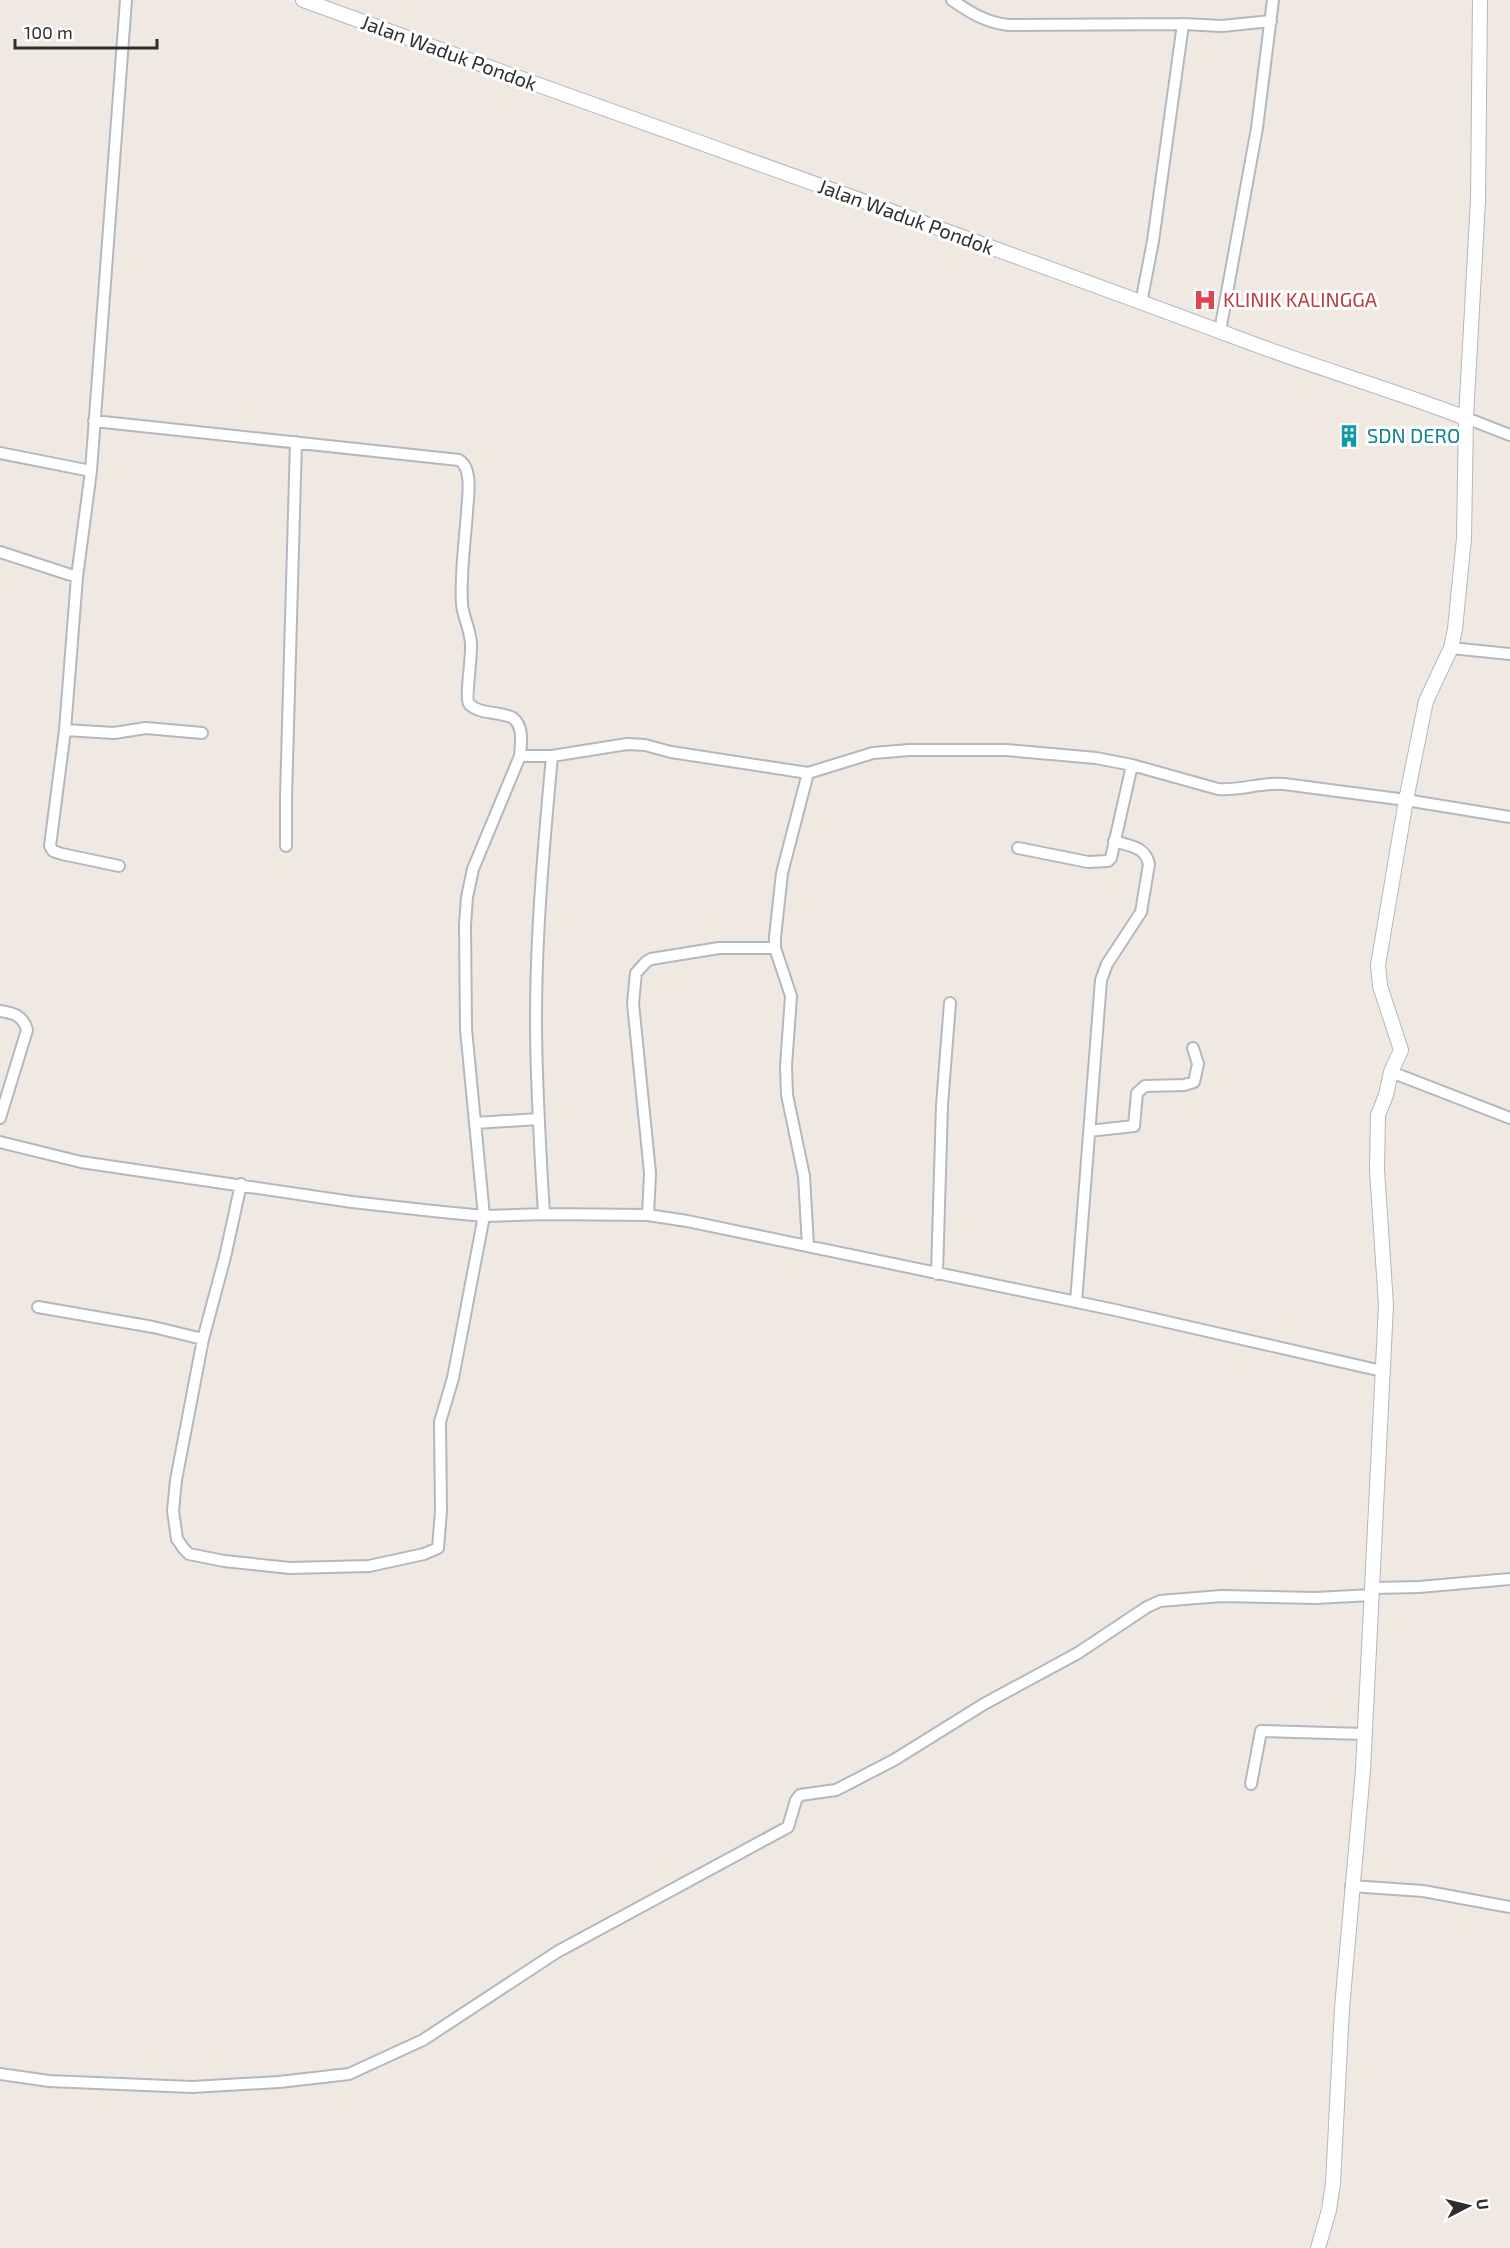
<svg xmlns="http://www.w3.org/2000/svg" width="1510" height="2248" viewBox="0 0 1510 2248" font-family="'Exo 2',sans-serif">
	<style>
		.medical { fill: #f5dfe0 }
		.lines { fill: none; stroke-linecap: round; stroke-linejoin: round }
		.minor-casing { stroke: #b4b7c1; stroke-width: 14 }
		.tertiary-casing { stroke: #b4b7c1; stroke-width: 16 }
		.minor { stroke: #fff; stroke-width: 10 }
		.tertiary { stroke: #fff; stroke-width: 14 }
		.labels { text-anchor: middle; stroke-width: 6; stroke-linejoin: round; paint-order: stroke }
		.street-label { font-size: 20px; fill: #2e2e2e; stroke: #fff }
		.health-label { font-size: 20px; fill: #be3a42; stroke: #fff; text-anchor: start }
		.culture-label { font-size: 20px; fill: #0d838f; stroke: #fff; text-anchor: start }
	</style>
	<rect width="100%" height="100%" fill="#efe9e1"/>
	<path class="medical" d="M1200,288l17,7 -7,16 -16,-5z"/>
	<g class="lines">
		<g class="minor-casing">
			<path id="minor" d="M952,0c19,13 33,22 56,25l175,-1 39,2 49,-5
				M1141,303l12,-62 30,-217
				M1220,331l37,-203 16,-128
				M1466,418l44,17
				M94,421l365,39c14,8 9,37 8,52 -2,30 -7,62 -5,92 1,14 9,26 9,41 1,10 -6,54 -2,59 11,11 31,7 44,14 11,9 8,25 7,38l-47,113 -6,28 -2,28 1,104 18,187 -31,162 -13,44 1,89 -3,37 -14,6 -55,12 -79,2 -66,-7 -35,-7 -5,-5 -7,-10 -4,-28 3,-31 27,-141 22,-82 16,-73
				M0,453l91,18
				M0,552l77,25 14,-106 35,-471
				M77,577l-12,153 -15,116 3,5 9,3 57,12
				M1451,648l59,6
				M65,730l49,3 32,-5 56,5
				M520,756h32l75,-12 18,1 26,7 137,21 65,-20 36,-3h97l90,8 36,7 86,24c22,2 43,-7 66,-5l122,16 104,17
				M286,846v-50l10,-354
				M1018,848l70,14 20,-1 3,-3 21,-93
				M0,1011c13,2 23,4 27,19l-27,88
				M1391,1072l119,46
				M475,1123l63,-4
				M1089,1131l45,-5 3,-33 8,-7 39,-1 10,-3 4,-18 -5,-16
				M0,1142l81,20 271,40 81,9 51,5 60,-2 104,1 39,6 428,89 267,61
				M544,1214c-4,-65 -8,-130 -8,-195 0,-88 8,-176 16,-263
				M648,1215l2,-42 -17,-170 3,-30 10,-11 5,-3 68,-11h56
				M808,1246l-4,-70 -17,-81 -1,-29 5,-70 -16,-48v-11l7,-64 26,-100
				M937,1274l5,-169 8,-102
				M1076,1302l25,-322 6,-16 34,-52 8,-48c-4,-18 -20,-18 -35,-23
				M38,1307l115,20 50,12
				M1372,1588l47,-1 91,-8
				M1251,1784l10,-53 103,3
				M1351,1886l72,5 87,16
				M0,2074l49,7 143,6 87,-5 70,-8 74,-34 134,-88 231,-125 8,-27 4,-5 36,-5 58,-30 90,-56 94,-51 69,-46 13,-6 61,-5 94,2 57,-3"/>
		</g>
		<g class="tertiary-casing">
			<path id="tertiary" d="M303,0c313,114 628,223 940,340 74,28 150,50 223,78
				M1318,2248l11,-38 4,-27 9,-175 21,-238 23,-465 -9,-135 1,-55 8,-20 5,-23 10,-22 -21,-64 -2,-21 28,-165 20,-99 25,-53 4,-19 9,-91 2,-120 12,-218 2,-200"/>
		</g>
		<use href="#minor" class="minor"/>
		<use href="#tertiary" class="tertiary"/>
	</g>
	<defs>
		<g id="hospital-bare" transform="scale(1.8)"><path d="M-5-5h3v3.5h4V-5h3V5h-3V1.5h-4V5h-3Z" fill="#e0444e" stroke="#fff" stroke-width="2.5" paint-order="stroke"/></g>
		<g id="building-bare" transform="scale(1.8)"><path d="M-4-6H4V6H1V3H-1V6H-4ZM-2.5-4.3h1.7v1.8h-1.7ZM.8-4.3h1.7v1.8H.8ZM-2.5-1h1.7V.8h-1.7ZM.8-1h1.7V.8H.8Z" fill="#0f9aa8" stroke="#fff" stroke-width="2.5" paint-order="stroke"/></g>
	</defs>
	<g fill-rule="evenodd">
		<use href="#hospital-bare" x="1205" y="300"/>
		<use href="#building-bare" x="1349" y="436"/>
	</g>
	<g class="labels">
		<g class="street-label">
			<text transform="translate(449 53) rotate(20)" y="7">Jalan Waduk Pondok</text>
			<text transform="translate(906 217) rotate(20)" y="7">Jalan Waduk Pondok</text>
		</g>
		<g class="health-label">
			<text x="1223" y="307">KLINIK KALINGGA</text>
		</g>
		<g class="culture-label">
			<text x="1367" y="443">SDN DERO</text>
		</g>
	</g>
	<g transform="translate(1468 2206) rotate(83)" stroke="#ffffff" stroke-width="4.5" paint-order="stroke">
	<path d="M0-4.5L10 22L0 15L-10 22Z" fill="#2e2e2e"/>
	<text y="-9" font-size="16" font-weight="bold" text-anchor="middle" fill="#2e2e2e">U</text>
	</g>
	<path d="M15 39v9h142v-9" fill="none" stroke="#2e2e2e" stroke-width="3"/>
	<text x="24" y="39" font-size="18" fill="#2e2e2e" stroke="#ffffff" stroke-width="4.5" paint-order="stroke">100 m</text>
</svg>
